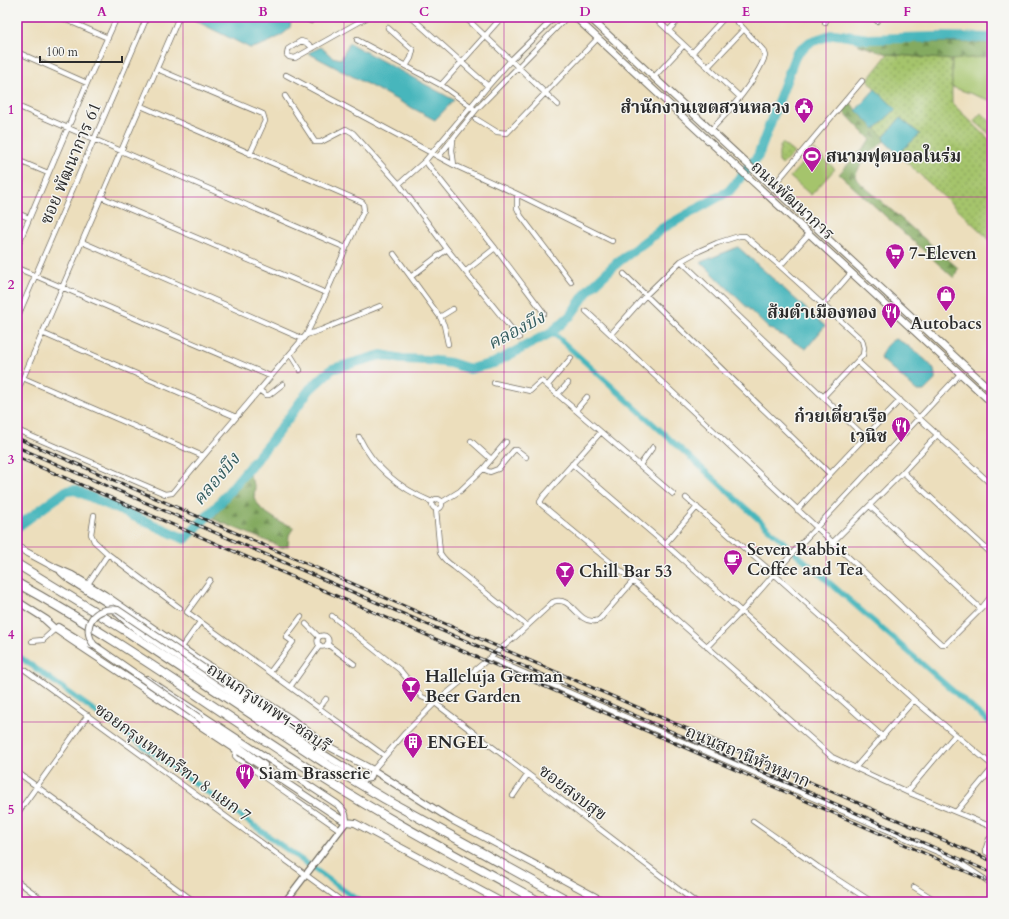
<svg xmlns="http://www.w3.org/2000/svg" width="1009" height="919" viewBox="0 0 1009 919" font-family="Cardo,'Noto Serif Thai',serif">
	<style>
		.grass { fill: url(#grass-dots); stroke: #68784c }
		.forest { fill: url(#forest-firs); stroke: #586a46 }
		.garden { fill: #a5c46c; stroke: #68784c }
		.water { fill: #46b6bc; stroke: #387074 }
		.lines { fill: none; stroke-linecap: round; stroke-linejoin: round }
		.canal { stroke: #46b6bc; stroke-width: 5.5 }
		.river { stroke: #46b6bc; stroke-width: 10 }
		.minor-casing { stroke: #6f6a5e; stroke-width: 6 }
		.tertiary-casing { stroke: #6f6a5e; stroke-width: 8 }
		.secondary-casing { stroke: #6f6a5e; stroke-width: 8 }
		.motorway-casing { stroke: #6f6a5e; stroke-width: 10 }
		.minor { stroke: #fff; stroke-width: 4.5 }
		.tertiary { stroke: #fff; stroke-width: 5.5 }
		.secondary { stroke: #fff; stroke-width: 6 }
		.motorway { stroke: #fff; stroke-width: 8 }
		.rail-casing { stroke: #2b2b2b; stroke-width: 3 }
		.rail { stroke: #f6f6f2; stroke-width: 1.5; stroke-dasharray: 4.5; stroke-linecap: butt }
		.secondary-bridge-casing { stroke: #6f6a5e; stroke-width: 8; stroke-linecap: butt }
		.secondary-bridge { stroke: #fff; stroke-width: 6 }
		.grid { fill: none; stroke: #b5179e; stroke-width: 1; stroke-opacity: 0.55 }
		.labels { text-anchor: middle; stroke-width: 3; stroke-linejoin: round; paint-order: stroke }
		.poi-label { font-size: 17px; font-weight: bold; fill: #2b2b2b; stroke: #f6f6f2; text-anchor: start }
		.street-label { font-size: 17px; fill: #2b2b2b; stroke: #f6f6f2 }
		.water-label { font-size: 18px; font-style: italic; fill: #345c5e; stroke: #f6f6f2 }
		.neatline { fill: none; stroke: #b5179e; stroke-width: 1.5 }
		.grid-label { font-size: 13px; text-anchor: middle; font-weight: bold; fill: #b5179e }
	</style>
	<defs>
		<pattern id="grass-dots" width="8" height="8" patternUnits="userSpaceOnUse"><rect width="8" height="8" fill="#a5c46c"/><path d="M2 2h.1M6 6h.1" fill="none" stroke="#879f59" stroke-width="1.8" stroke-linecap="round"/></pattern>
		<pattern id="forest-firs" width="22" height="20" patternUnits="userSpaceOnUse"><rect width="22" height="20" fill="#84aa60"/><path d="M5 1l3.5 6h-7zM16 11l3.5 6h-7z" fill="#6c8b4f"/></pattern>
	</defs>
	<rect width="100%" height="100%" fill="#f6f6f2"/>
	<filter id="ink" filterUnits="userSpaceOnUse"><feTurbulence type="fractalNoise" baseFrequency=".025" numOctaves="2"/><feDisplacementMap in="SourceGraphic" scale="8" xChannelSelector="R" yChannelSelector="G"/><feConvolveMatrix kernelMatrix="1 2 1 2 8 2 1 2 1" color-interpolation-filters="sRGB"/></filter>
	<filter id="wash" filterUnits="userSpaceOnUse"><feTurbulence type="fractalNoise" baseFrequency=".012" numOctaves="4" result="noise"/><feDisplacementMap in="SourceGraphic" scale="16" xChannelSelector="R" yChannelSelector="G"/><feGaussianBlur stdDeviation="0.9" result="paint"/><feColorMatrix in="noise" values="0 0 0 0 0 0 0 0 0 0 0 0 0 0 0 0 0 1.4 0 .05"/><feComposite in="paint" operator="in"/></filter>
	<g filter="url(#wash)">
		<rect width="100%" height="100%" fill="#ecdebc"/>
		<path class="grass" d="M888,54l64,6v43l40,39v100l-94,-88 21,-20 -19,-16 -16,19 -9,-8 20,-20 -20,-20 -7,-10z
			M981,113l11,10v13l-18,-15z
			M782,143l12,10 -12,12 -3,-3c0,-6 -1,-13 3,-19z"/>
		<path class="forest" d="M859,41l133,2v13l-40,4 -64,-6 -29,-9z
			M849,102l35,35v4c-7,6 -28,26 -28,35 1,2 2,4 3,6l99,86 -4,10 -115,-104 32,-34 -29,-30z
			M247,470l8,17 -1,11 8,12 18,12 14,5 -5,8 -1,11 -8,2 -3,-3 -64,-26z"/>
		<path class="garden" d="M992,56v45l-40,-14v-27z
			M814,150l21,19 -24,26 -21,-18z"/>
		<path class="water" d="M192,17h99c0,3 0,7 -1,10 -5,9 -30,20 -40,21l-58,-29z
			M349,43l105,57 -19,20 -127,-67 13,-6 11,10 9,2z
			M875,89l21,20 -21,20 -19,-19z
			M900,118l20,16 -22,20 -14,-13v-4z
			M738,247l87,79 -19,23 -39,-22 -66,-65z
			M895,339c9,2 32,21 38,29 2,3 2,8 2,12l-11,11h-7l-37,-33c3,-9 6,-14 15,-19z"/>
		<g class="lines">
			<path class="canal" d="M552,332l238,216 202,177
				M17,655l343,247"/>
			<path class="river" d="M17,527l49,-36 9,-1 110,49 32,-33 55,-66 38,-51 22,-20 49,-14 21,4 26,1 23,3 19,6 24,-6 58,-31 18,-16 19,-27 29,-27 45,-34 66,-37 29,-35 38,-102 14,-12 24,-8 34,5 70,-2 54,1"/>
		</g>
	</g>
	<g filter="url(#ink)">
		<g class="lines">
			<g class="minor-casing">
				<path id="minor" d="M60,17l48,21
					M303,17l8,4
					M411,17l77,69
					M465,17l93,88
					M654,17l86,80
					M877,21l2,-4
					M825,23l2,-6
					M598,25l7,-8
					M388,28l25,22 -2,8 -5,8
					M669,30l12,-13
					M357,40l84,45 32,23
					M313,48l-6,-5 -6,-2 -13,8 -1,6 2,2 6,1 73,-41
					M17,52l70,31
					M692,53l33,-36
					M708,67l36,-38
					M157,69l106,45 2,7 -15,33
					M286,75l168,90 63,29 95,47
					M654,77l30,-32
					M441,85l61,-68
					M285,96l30,46h6l23,-12 2,-1 7,4 46,51 48,65 72,89
					M17,106l329,142
					M476,119l21,13 10,1 91,-95
					M711,130c18,-18 46,-51 54,-74l-2,-6 -30,-33
					M453,141l-1,9 2,15
					M439,156l37,-46 91,-93
					M17,160l31,13
					M425,161l70,87 49,65
					M399,184l26,-23 63,-75 23,-26 44,-43
					M773,186l89,-105
					M517,194v14l4,8 50,66
					M101,197l225,96
					M17,213l12,5
					M82,242l221,97
					M17,247l70,-164 30,-66
					M394,254l46,63 4,8 4,19
					M681,261l184,176
					M780,266l29,-32
					M17,268l253,108
					M466,271l29,-23
					M624,274l206,200
					M412,276l35,-27
					M823,305l28,-32
					M586,311l355,333h5l35,-35 11,-14
					M440,317l13,-8
					M17,318l130,-301
					M42,333l194,84
					M611,334l35,-39 35,-34 18,-10 18,-8 22,-7h6l35,30 82,74 2,8 -1,7 -40,42
					M306,335l15,-5 59,-24
					M290,354l10,16
					M858,362l134,123
					M23,378l180,78
					M494,383l36,8 11,-10 2,1 130,112
					M548,385l23,-27
					M259,390l7,5h3l14,-11
					M17,392l162,-375
					M558,394l10,-11
					M576,410l11,-13
					M17,430l148,64 7,-1 134,-158 16,-32 24,-55 18,-38 -1,-7 -1,-1 -221,-96
					M601,432l-58,65 -3,5 2,3 91,76 199,176 75,35 85,35
					M359,437c15,31 42,52 73,65
					M471,441l20,18
					M572,464l93,80 218,193
					M640,465l13,-18
					M483,469l23,-27
					M903,472l89,82
					M686,498l88,76 140,126 78,65
					M432 504a5 5 0 1 1 10 0a5 5 0 1 1-10 0Z
					M442,502l18,-11 23,-22 7,3 8,-3 16,-19h3l9,7
					M870,506l111,103
					M436,509l4,44c4,7 8,10 14,14l73,59
					M797,510l33,-36 70,-74
					M94,515l-3,19 3,7 14,13 72,54
					M832,543l71,-71 35,-38
					M665,544l32,-37
					M210,580l-23,32 198,144
					M88,584l20,-30
					M332,616l68,54 22,27 13,6 260,199
					M306,624l13,13
					M317.5 641a5.5 5.5 0 1 1 11 0a5.5 5.5 0 1 1-11 0Z
					M32,641l11,-1 12,-11
					M327,644l27,20
					M182,647l18,-25
					M707,647l34,-35 57,-65 162,-173
					M490,658l466,202 36,24
					M25,670l318,232
					M270,672l23,-30 -7,-5 15,-20
					M290,687l30,-42
					M319,708l7,-9
					M236,750l-1,6 3,3 102,71
					M855,768l59,-68
					M373,770l32,-37 30,-30 80,-66 38,-35c18,-7 24,19 39,19 3,1 5,-1 7,-1l34,-39
					M17,772l178,130
					M907,792l48,-57
					M513,796l15,-22
					M956,812l36,-43
					M17,814l71,-99
					M753,821l65,46 54,35
					M992,837l-3,2 -3,9v4l6,3
					M17,881l29,21
					M914,887l24,15"/>
			</g>
			<g class="tertiary-casing">
				<path id="tertiary" d="M285,902l61,-80"/>
			</g>
			<g class="secondary-casing">
				<path id="secondary" d="M575,17l417,386
					M589,17l403,374
					M17,547l39,21 16,7 33,20 90,62 95,61 34,26 49,26 79,50 153,82
					M61,572l9,8 37,23 19,18 13,10 170,114 55,34 6,-1 3,-8
					M17,601l30,19
					M44,619l11,10 16,11 265,176 10,6 9,1 147,79
					M58,627l26,16 14,4
					M147,679l190,125c6,5 9,9 9,18
					M227,684l48,32 34,19
					M202,720l62,45"/>
			</g>
			<g class="motorway-casing">
				<path id="motorway" d="M17,564l106,65 208,138 54,32 186,103
					M17,583c107,59 206,132 309,197 69,44 142,82 214,122"/>
			</g>
			<use href="#minor" class="minor"/>
			<use href="#tertiary" class="tertiary"/>
			<use href="#secondary" class="secondary"/>
			<use href="#motorway" class="motorway"/>
			<g class="rail-casing">
				<path id="rail" d="M17,438l975,423
					M17,447l479,207 496,219
					M17,457l662,288 313,138"/>
			</g>
			<use href="#rail" class="rail"/>
			<g class="secondary-bridge-casing">
				<path id="secondary-bridge" d="M202,720l-108,-75c-14,-19 1,-40 24,-35l109,74"/>
			</g>
			<use href="#secondary-bridge" class="secondary-bridge"/>
		</g>
	</g>
	<path class="grid" d="M183,17v885M344,17v885M504,17v885M665,17v885M826,17v885M17,197h975M17,372h975M17,547h975M17,722h975"/>
	<defs>
		<g id="civic-pin" transform="scale(1)"><path d="M0 17L-7.5 6A9.5 9.5 0 1 1 7.5 6Z" fill="#b5179e" stroke="#f6f6f2"/><path d="M-.6-6.5H3V-4.5H.6V-3L4-1V1h2V6H-6V1h2V-1L-.6-3ZM-1.2 2.5V6h2.4V2.5Z" fill="#fff"/></g>
		<g id="stadium-pin" transform="scale(1)"><path d="M0 17L-7.5 6A9.5 9.5 0 1 1 7.5 6Z" fill="#b5179e" stroke="#f6f6f2"/><path d="M0-5a6.5 5 0 1 0 0 10a6.5 5 0 1 0 0-10ZM-3.5-1.8h7v3.6h-7Z" fill="#fff"/></g>
		<g id="supermarket-pin" transform="scale(1)"><path d="M0 17L-7.5 6A9.5 9.5 0 1 1 7.5 6Z" fill="#b5179e" stroke="#f6f6f2"/><path d="M-6-5.5h2.5l.6 2H6L4.5 2H-2.5L-4.4-4H-6ZM-1.5 3.2a1.3 1.3 0 1 0 .1 0ZM3 3.2a1.3 1.3 0 1 0 .1 0Z" fill="#fff"/></g>
		<g id="shop-pin" transform="scale(1)"><path d="M0 17L-7.5 6A9.5 9.5 0 1 1 7.5 6Z" fill="#b5179e" stroke="#f6f6f2"/><path d="M-5-2.5h2.3a2.7 3.5 0 0 1 5.4 0H5L5.5 6h-11ZM-1.5-2.5h3a1.5 2.3 0 0 0-3 0Z" fill="#fff"/></g>
		<g id="restaurant-pin" transform="scale(1)"><path d="M0 17L-7.5 6A9.5 9.5 0 1 1 7.5 6Z" fill="#b5179e" stroke="#f6f6f2"/><path d="M-5-6h1v4h1v-4h1v4h1v-4h1v5L-1.5 .5V6h-2V.5L-5-1ZM5-6V6H3V1.5H1.5Q1.5-4 5-6Z" fill="#fff"/></g>
		<g id="cafe-pin" transform="scale(1)"><path d="M0 17L-7.5 6A9.5 9.5 0 1 1 7.5 6Z" fill="#b5179e" stroke="#f6f6f2"/><path d="M-5.5-4.5H6V0H3Q3 3.5 0 3.5H-2.5Q-5.5 3.5-5.5 0ZM3-3.2v2h1.7v-2ZM-6 4.5H4V6H-6Z" fill="#fff"/></g>
		<g id="bar-pin" transform="scale(1)"><path d="M0 17L-7.5 6A9.5 9.5 0 1 1 7.5 6Z" fill="#b5179e" stroke="#f6f6f2"/><path d="M-6-5H6L.8 .8V4.5H3.5V6h-7V4.5H-.8V.8Z" fill="#fff"/></g>
		<g id="building-pin" transform="scale(1)"><path d="M0 17L-7.5 6A9.5 9.5 0 1 1 7.5 6Z" fill="#b5179e" stroke="#f6f6f2"/><path d="M-4-6H4V6H1V3H-1V6H-4ZM-2.5-4.3h1.7v1.8h-1.7ZM.8-4.3h1.7v1.8H.8ZM-2.5-1h1.7V.8h-1.7ZM.8-1h1.7V.8H.8Z" fill="#fff"/></g>
	</defs>
	<g fill-rule="evenodd">
		<use href="#civic-pin" x="804" y="107"/>
		<use href="#stadium-pin" x="812" y="156"/>
		<use href="#supermarket-pin" x="895" y="253"/>
		<use href="#shop-pin" x="946" y="295"/>
		<use href="#restaurant-pin" x="891" y="312"/>
		<use href="#restaurant-pin" x="901" y="426"/>
		<use href="#cafe-pin" x="733" y="559"/>
		<use href="#bar-pin" x="565" y="571"/>
		<use href="#bar-pin" x="411" y="686"/>
		<use href="#building-pin" x="413" y="742"/>
		<use href="#restaurant-pin" x="245" y="773"/>
	</g>
	<g class="labels">
		<g class="poi-label">
			<text x="790" y="113" text-anchor="end">สำนักงานเขตสวนหลวง</text>
			<text x="826" y="162">สนามฟุตบอลในร่ม</text>
			<text x="909" y="259">7-Eleven</text>
			<text x="877" y="318" text-anchor="end">ส้มตำเมืองทอง</text>
			<text x="946" y="329" text-anchor="middle">Autobacs</text>
			<text x="887" y="422" text-anchor="end">ก๋วยเตี๋ยวเรือ<tspan x="887" dy="20">เวนิช</tspan></text>
			<text x="747" y="555">Seven Rabbit<tspan x="747" dy="20">Coffee and Tea</tspan></text>
			<text x="579" y="577">Chill Bar 53</text>
			<text x="425" y="682">Halleluja German<tspan x="425" dy="20">Beer Garden</tspan></text>
			<text x="427" y="748">ENGEL</text>
			<text x="259" y="779">Siam Brasserie</text>
		</g>
		<g class="street-label">
			<text transform="translate(70 163) rotate(-67)" y="6">ซอย พัฒนาการ 61</text>
			<text transform="translate(793 200) rotate(43)" y="6">ถนนพัฒนาการ</text>
			<text transform="translate(269 707) rotate(34)" y="6">ถนนกรุงเทพฯ-ชลบุรี</text>
			<text transform="translate(748 756) rotate(23)" y="6">ถนนสถานีหัวหมาก</text>
			<text transform="translate(173 762) rotate(36)" y="6">ซอยกรุงเทพกรีฑา 8 แยก 7</text>
			<text transform="translate(573 792) rotate(37)" y="6">ซอยสงบสุข</text>
		</g>
		<g class="water-label">
			<text transform="translate(516 330) rotate(-28)" y="6">คลองบึง</text>
			<text transform="translate(216 479) rotate(-50)" y="6">คลองบึง</text>
		</g>
	</g>
	<rect width="1009" height="919" fill="none" stroke="#f6f6f2" stroke-width="44"/>
	<path d="M40 56v6h82v-6" fill="none" stroke="#2b2b2b" stroke-width="2"/>
	<text x="46" y="56" font-size="12" fill="#2b2b2b" stroke="#f6f6f2" stroke-width="3" paint-order="stroke">100 m</text>
	<rect x="22" y="22" width="965" height="875" class="neatline"/>
	<g class="grid-label">
		<text x="102" y="16">A</text>
		<text x="263" y="16">B</text>
		<text x="424" y="16">C</text>
		<text x="585" y="16">D</text>
		<text x="746" y="16">E</text>
		<text x="907" y="16">F</text>
		<text x="11" y="114">1</text>
		<text x="11" y="289">2</text>
		<text x="11" y="464">3</text>
		<text x="11" y="639">4</text>
		<text x="11" y="814">5</text>
	</g>
</svg>
